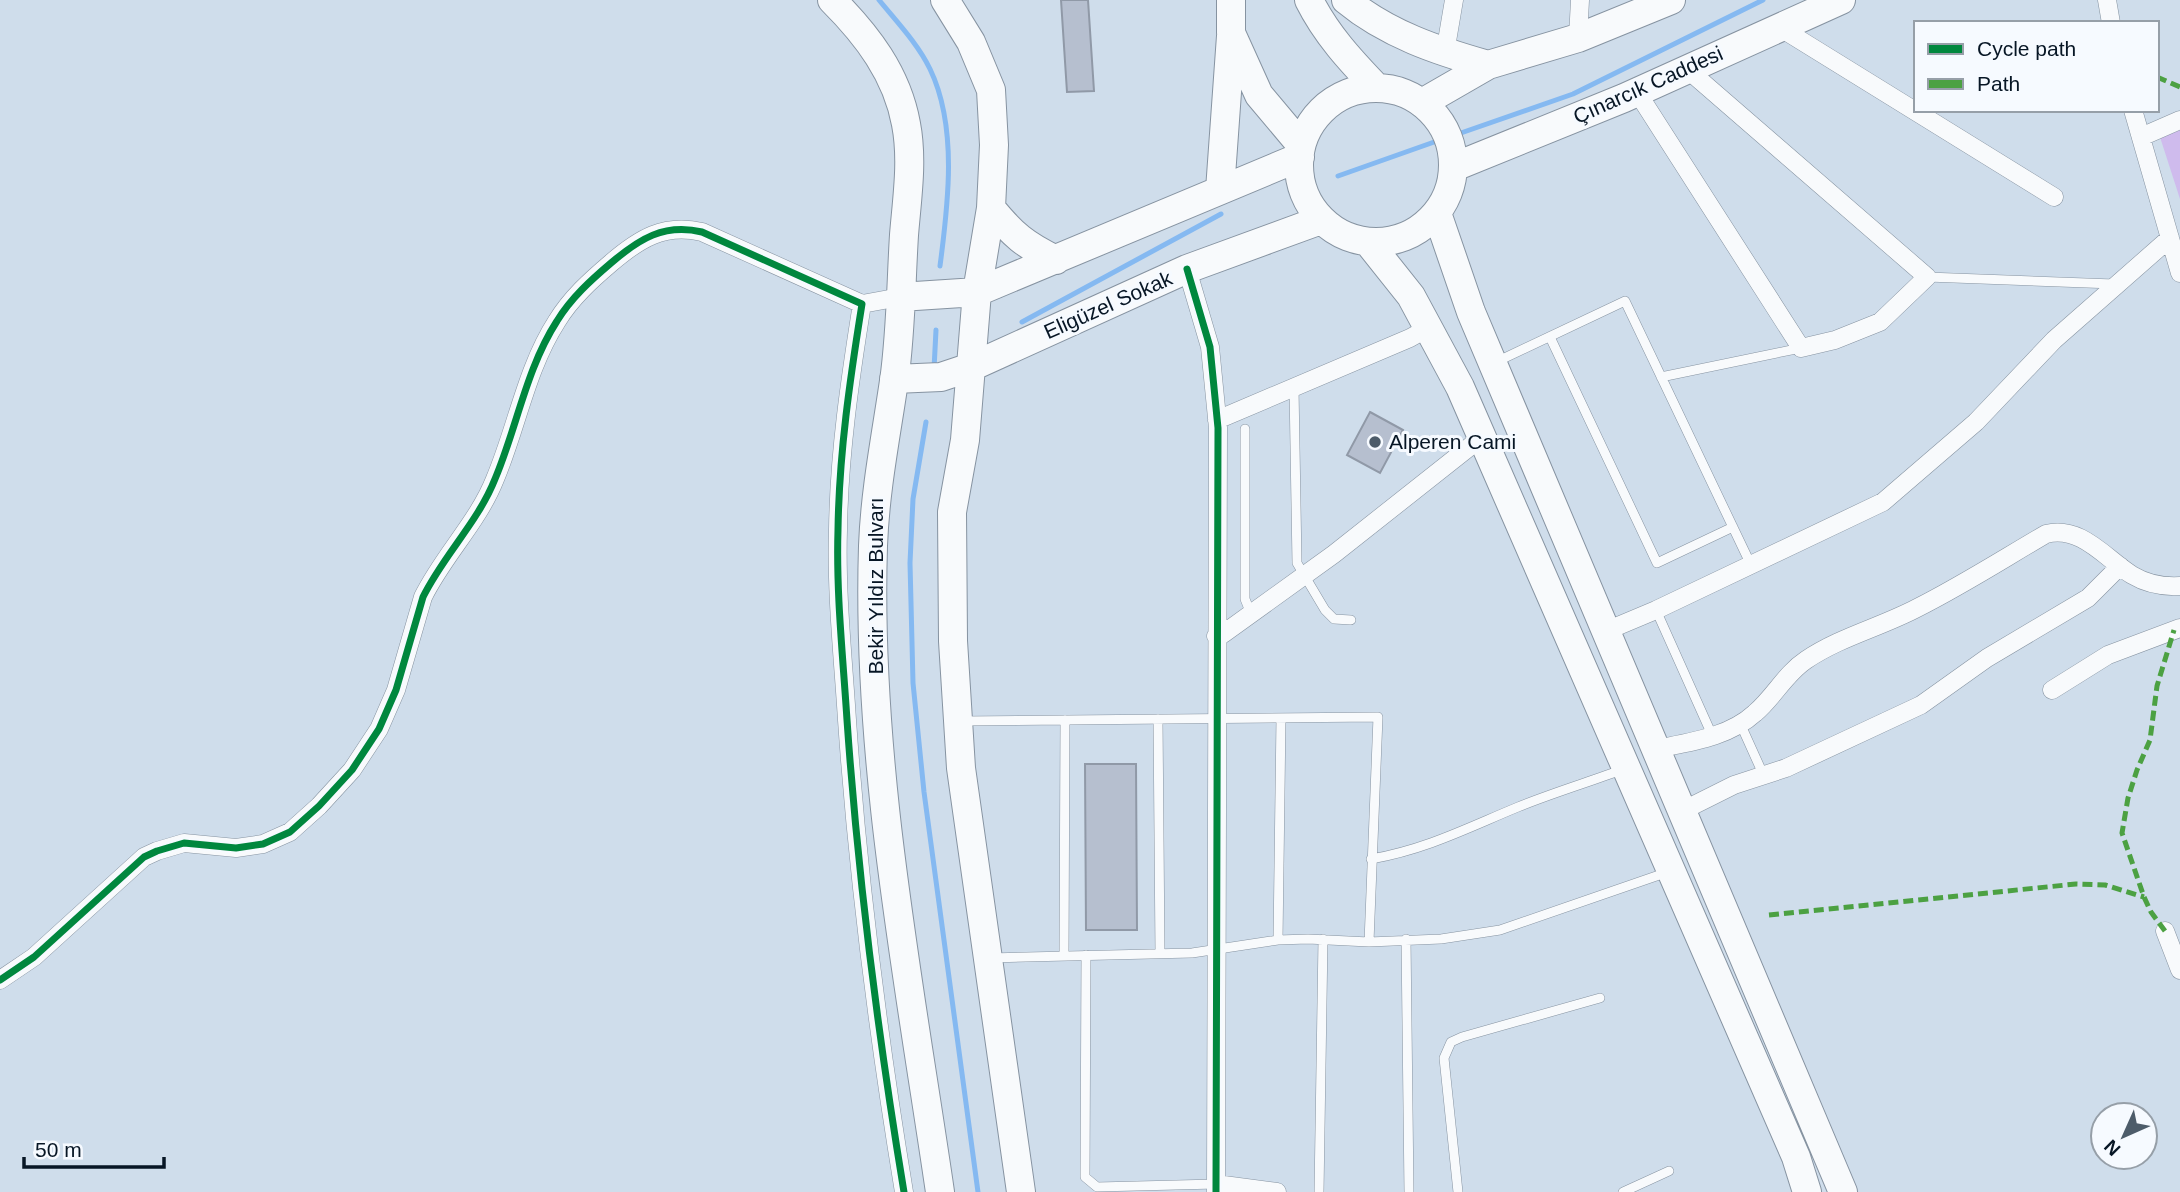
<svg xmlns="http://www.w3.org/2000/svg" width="2180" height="1192" viewBox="0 0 2180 1192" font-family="Helvetica,sans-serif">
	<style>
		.green { fill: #cfbbed }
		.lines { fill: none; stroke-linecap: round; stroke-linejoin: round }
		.stream { stroke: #85b9f1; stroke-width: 5 }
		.building { fill: #b6bfcf; stroke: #9099a7; stroke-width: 2 }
		.service-casing { stroke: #8693a1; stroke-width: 10 }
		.minor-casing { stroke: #8693a1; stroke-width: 19 }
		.primary-casing { stroke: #8693a1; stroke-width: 30 }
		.service { stroke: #f8fafc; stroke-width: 9 }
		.minor { stroke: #f8fafc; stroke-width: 18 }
		.primary { stroke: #f8fafc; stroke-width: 28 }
		.quiet { stroke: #4ca142; stroke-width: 5; stroke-dasharray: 10 5; stroke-linecap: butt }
		.cycleway-casing { stroke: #f6faff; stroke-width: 11 }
		.cycleway { stroke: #00873e; stroke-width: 7 }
		.poi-dot { fill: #4d5c6a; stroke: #f6faff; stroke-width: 2.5 }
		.labels { text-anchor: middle; stroke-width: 6; stroke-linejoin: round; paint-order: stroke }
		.street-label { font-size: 21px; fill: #071625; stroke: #f6faff }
		.poi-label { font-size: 21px; fill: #071625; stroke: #f6faff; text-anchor: start }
	</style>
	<rect width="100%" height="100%" fill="#cfddeb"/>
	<path class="green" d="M2180,124v75l-21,-65z"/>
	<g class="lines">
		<path class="stream" d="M879,0c18,22 39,44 51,69 28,58 18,136 10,197
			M1458,134l115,-40 190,-94
			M1338,176l99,-35
			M1022,322l199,-108
			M934,369l2,-39
			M926,422l-13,77 -3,64 3,120 11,109 54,400"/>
	</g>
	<path class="building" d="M1061,0h27l6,91 -27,1z
		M1370,412l33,18 -23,43 -33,-18z
		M1085,764h51l1,166h-51z"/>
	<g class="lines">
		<g class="service-casing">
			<path id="service" d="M1927,277l187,7
				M1550,337l107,226 76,-36
				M1496,362l129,-61 126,264
				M1661,377l140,-29
				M1294,388l3,175 28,47 9,9 17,1
				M1245,429v170l6,15
				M1656,610l56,125
				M1158,719l2,234
				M963,721l415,-4 -9,225
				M1740,723l23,51
				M1371,859c56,-10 96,-31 147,-52 34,-14 71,-25 106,-38
				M1406,939l3,253
				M1278,940l3,-222
				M1086,955l-1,222 12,10 119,-3
				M1064,956l1,-236
				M990,958l202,-5 86,-13 30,-1 61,3 72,-3 59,-9 168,-58
				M1319,1192l4,-253
				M1458,1192l-14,-134 7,-16 11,-5 138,-39
				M1623,1192l46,-21"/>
		</g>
		<g class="minor-casing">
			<path id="minor" d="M2107,0l4,23
				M1779,27l275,170
				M1578,38l2,-38
				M1445,53l9,-53
				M1637,92l164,256 34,-8 45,-18 47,-45 -240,-208
				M2133,110l47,163
				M2141,137l39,-17
				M1187,269l23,78 8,81 -2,764
				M862,304l38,-7
				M1217,420l193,-82 18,-10
				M1606,631l50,-21 227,-108 93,-80 78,-82 116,-102
				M1216,636l7,-2 111,-80 148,-117
				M2052,690l56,-35 72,-27
				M1656,749c34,-7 73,-12 99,-36 19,-16 30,-39 51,-53 34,-23 75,-33 111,-52 44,-22 86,-49 129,-74 35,-9 59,24 86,41 15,9 31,12 48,11
				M1682,811l52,-26 52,-17 135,-63 66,-47 101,-60 32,-32
				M2165,931l15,39
				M0,980l34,-23 110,-100 13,-6 27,-8 52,5 27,-4 27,-12 29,-26 33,-36 27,-41 17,-39 27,-93c20,-41 55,-75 72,-118 22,-52 31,-110 62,-158 14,-23 34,-41 54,-58 28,-24 53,-40 91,-31l160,72c-12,75 -23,150 -24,226 -2,63 5,127 9,190 11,158 31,315 57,472
				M1216,1184l61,8"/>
		</g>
		<g class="primary-casing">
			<path id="primary" d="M832,0c35,35 65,74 74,124 7,36 1,74 -2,111 -3,48 -3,98 -10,146 -8,55 -19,109 -21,165 -7,215 36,434 67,646
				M945,0l26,42 20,48 3,55 -3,63 -14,84 -12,148 -13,72 1,129 8,127 60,424
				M1231,0v33l28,62 42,50
				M1309,0c17,34 41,60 67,87
				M1346,0c41,34 92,51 142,65
				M1299 165a77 77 0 1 1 154 0a77 77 0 1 1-154 0Z
				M1422,103l66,-38 90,-27 93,-38
				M1454,167l170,-69 217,-98
				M1220,190l11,-154
				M991,208c22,27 34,37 65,52
				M1437,213l34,99 372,880
				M1368,242l43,54 49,91 336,770 11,35
				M900,297l77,-5 323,-135
				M894,379l47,-2 30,-10 216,-98 134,-49"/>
		</g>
		<use href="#service" class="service"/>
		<use href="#minor" class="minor"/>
		<use href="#primary" class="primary"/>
		<path class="quiet" d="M2157,77l23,10
			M1769,915l307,-31 29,1 39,12
			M2165,931l-14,-19 -7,-15 -22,-64 6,-35 9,-28 13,-30 7,-54 17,-56"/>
		<g class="cycleway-casing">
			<path id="cycleway" d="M1187,269l23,78 8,81 -2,764
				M0,980l34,-23 110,-100 13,-6 27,-8 52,5 27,-4 27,-12 29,-26 33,-36 27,-41 17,-39 27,-93c20,-41 55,-75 72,-118 22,-52 31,-110 62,-158 14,-23 34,-41 54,-58 28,-24 53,-40 91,-31l160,72c-12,75 -23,150 -24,226 -2,63 5,127 9,190 11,158 31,315 57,472"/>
		</g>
		<use href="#cycleway" class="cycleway"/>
	</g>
	<circle class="poi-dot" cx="1375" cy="442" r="7"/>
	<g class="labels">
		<g class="street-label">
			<text transform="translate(1648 85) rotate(-24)" y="7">Çınarcık Caddesi</text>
			<text transform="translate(1108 305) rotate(-24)" y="7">Eligüzel Sokak</text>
			<text transform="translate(876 586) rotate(-90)" y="7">Bekir Yıldız Bulvarı</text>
		</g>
		<g class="poi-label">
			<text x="1389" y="449">Alperen Cami</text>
		</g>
	</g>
	<rect x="1914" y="21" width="245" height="91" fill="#f6faff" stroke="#969fa8" stroke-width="2"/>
	<rect x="1928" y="44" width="35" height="10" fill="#00873e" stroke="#969fa8" stroke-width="2"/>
	<text x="1977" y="56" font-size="21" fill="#071625">Cycle path</text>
	<rect x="1928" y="79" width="35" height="10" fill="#4ca142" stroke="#969fa8" stroke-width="2"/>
	<text x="1977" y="91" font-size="21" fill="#071625">Path</text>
	<g transform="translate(2124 1136) rotate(225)"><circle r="33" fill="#f6faff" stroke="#969fa8" stroke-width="2"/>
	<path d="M0-5L12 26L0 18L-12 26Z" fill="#4d5c6a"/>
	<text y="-10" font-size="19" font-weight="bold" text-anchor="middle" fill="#071625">N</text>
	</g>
	<path d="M24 1157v10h140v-10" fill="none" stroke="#071625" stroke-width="3.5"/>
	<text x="35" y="1157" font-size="21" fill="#071625" stroke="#f6faff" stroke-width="5" paint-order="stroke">50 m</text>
</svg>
